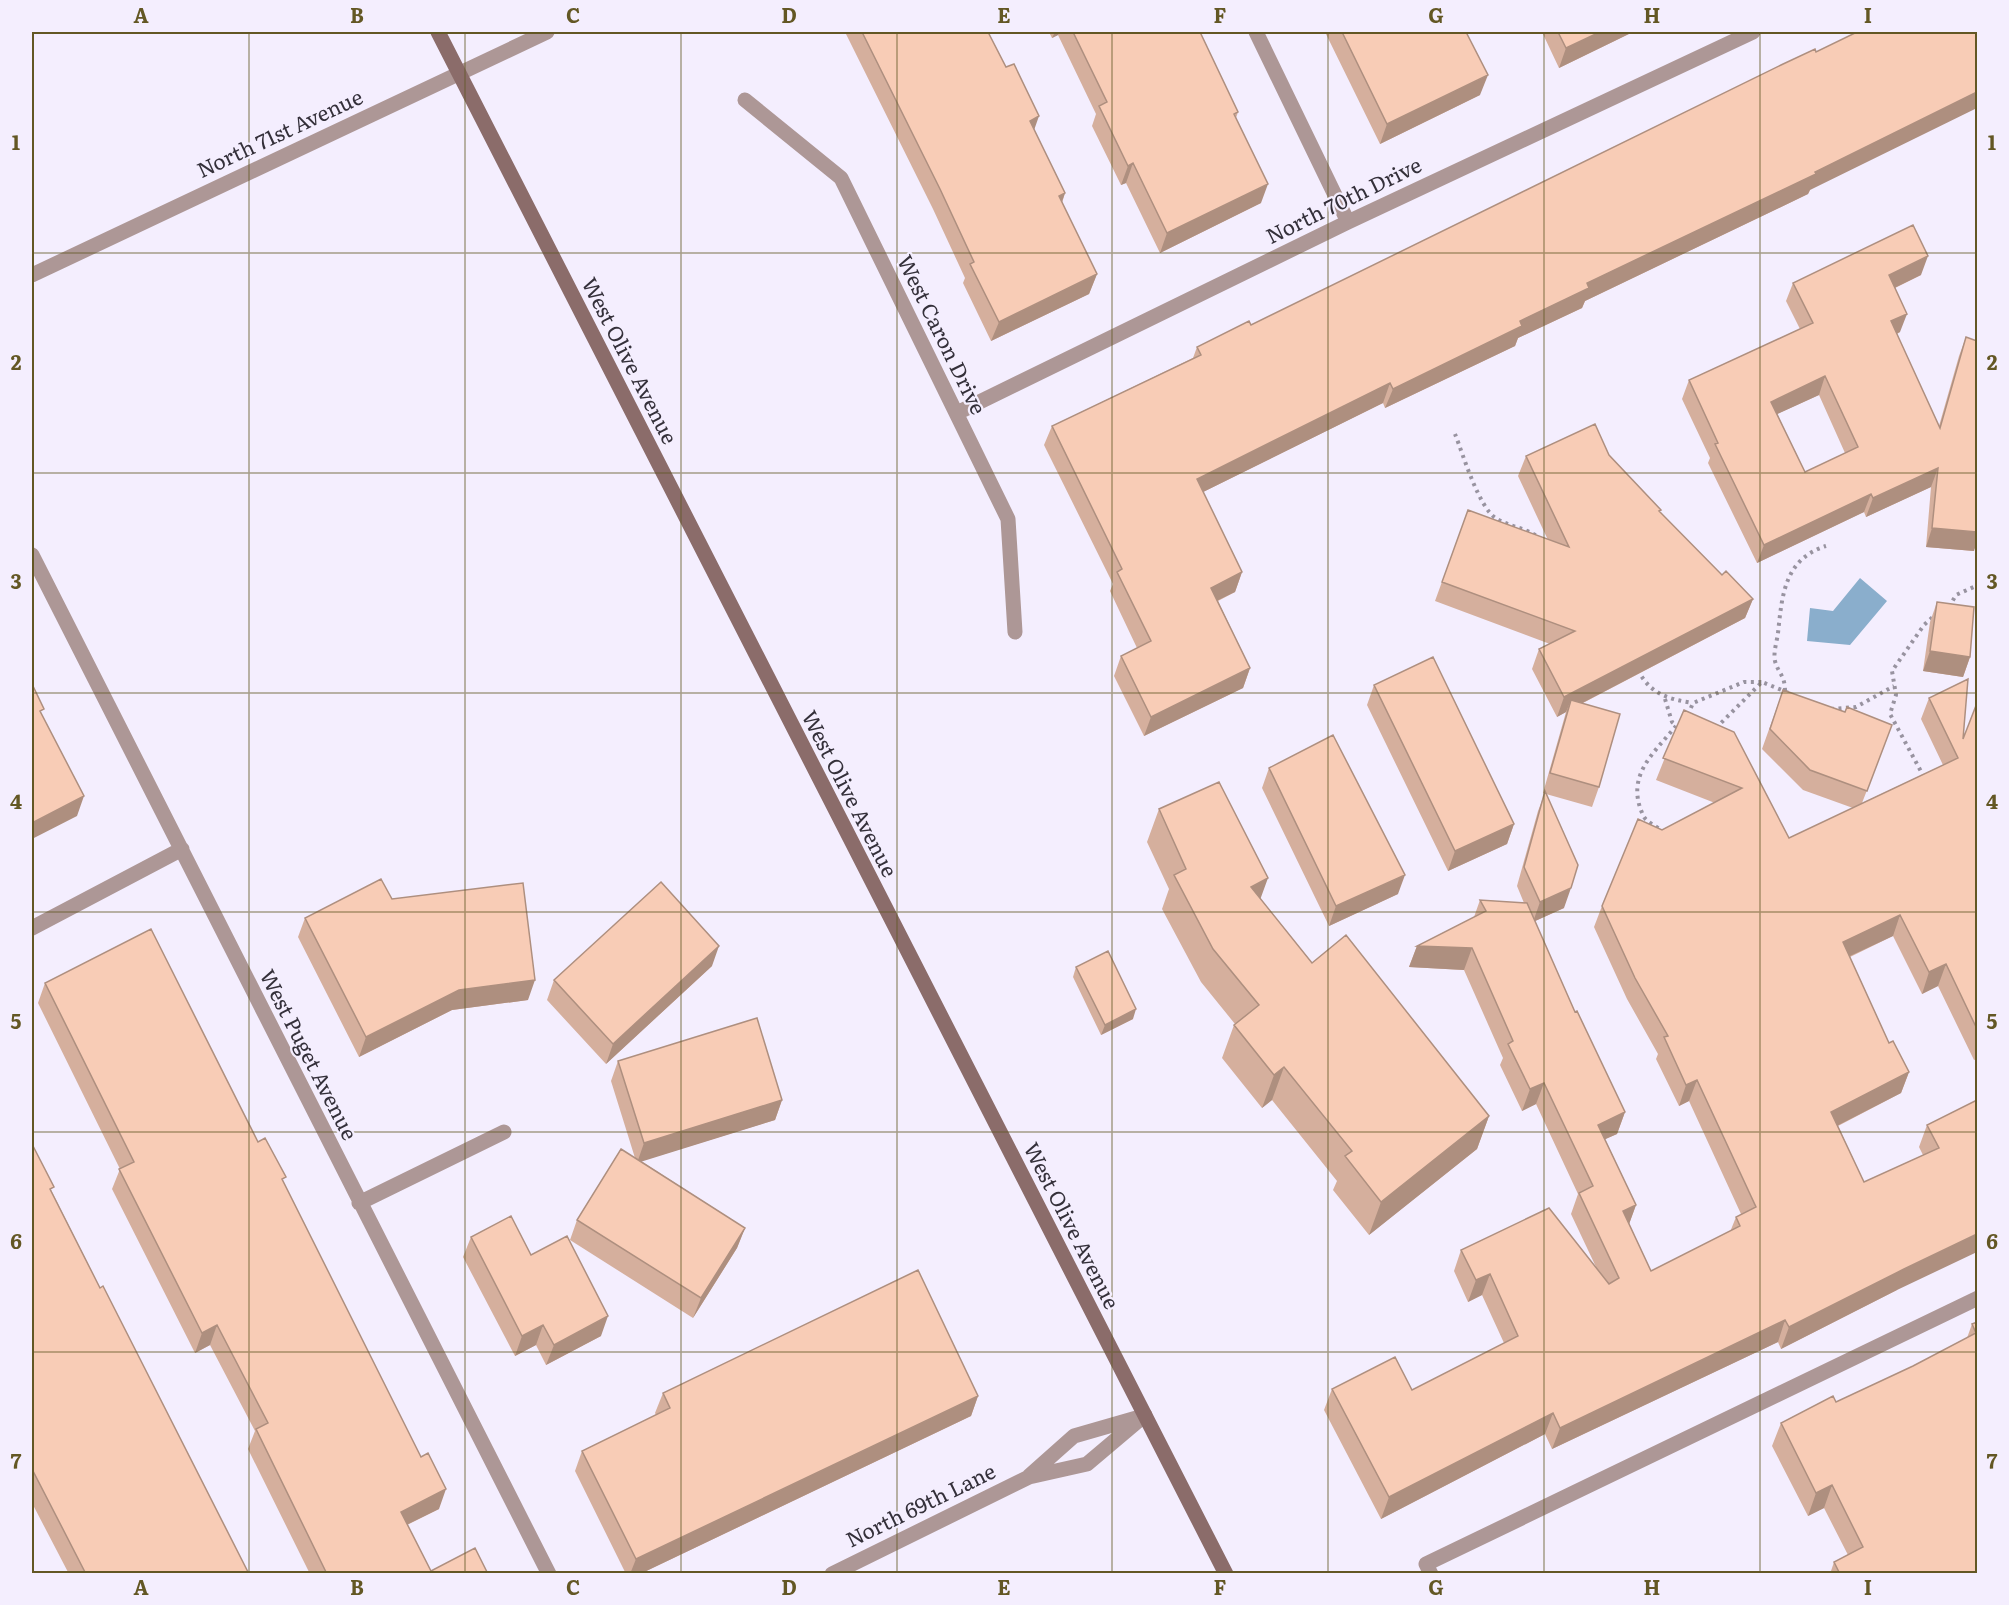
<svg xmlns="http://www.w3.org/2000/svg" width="2009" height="1605" viewBox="0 0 2009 1605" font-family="Literata,serif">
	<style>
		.water { fill: #8aaecc }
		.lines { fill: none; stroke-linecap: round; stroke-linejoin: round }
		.path { stroke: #9893a0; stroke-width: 4; stroke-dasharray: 3 4.5; stroke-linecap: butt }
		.service { stroke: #ad9796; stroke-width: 15 }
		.minor { stroke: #ad9796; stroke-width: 15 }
		.tertiary { stroke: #ad9796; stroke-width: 15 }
		.secondary { stroke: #8b6c6a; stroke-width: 15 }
		.wall { fill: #d5af9d; fill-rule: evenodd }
		.shaded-wall { fill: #ae8f7f }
		.building { fill: #f8ccb6; stroke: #ae8f7f; stroke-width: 1.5; fill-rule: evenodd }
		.grid { fill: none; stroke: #635724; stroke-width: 1.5; stroke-opacity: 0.55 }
		.labels { text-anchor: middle; stroke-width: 4.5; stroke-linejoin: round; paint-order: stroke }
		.street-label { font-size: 21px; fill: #34303a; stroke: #f4eefe }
		.neatline { fill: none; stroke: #635724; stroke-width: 2 }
		.grid-label { font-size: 20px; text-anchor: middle; font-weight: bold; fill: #635724 }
	</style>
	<rect width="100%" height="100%" fill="#f4eefe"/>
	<path class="water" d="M1860,578l27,23 -37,44 -43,-4 3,-33 23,3z"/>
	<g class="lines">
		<path class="path" d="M1455,434c8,20 24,75 42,85 14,8 29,9 43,19
			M1949,607l7,-12 22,-10
			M1638,670c12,24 30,29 55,33
			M1785,691c0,-16 -7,-18 -10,-30 -2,-8 2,-20 3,-28 4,-37 6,-74 48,-87
			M1665,699l7,23 6,5
			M1831,709l25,-2 38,-21
			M1688,715l5,-12 51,-21h18
			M1716,728l46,-46 27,11
			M1924,777l-34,-63 6,-19 -4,-24 32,-46 11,-10
			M1664,833c-6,-7 -18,-10 -21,-18 -18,-39 10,-61 33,-89"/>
		<path class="service" d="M1431,1574l-5,-10 552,-266"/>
		<path class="minor" d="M1256,32l92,190
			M745,100l96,78 167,341 7,113
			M957,413l391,-191 405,-190
			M32,555l517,1019
			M32,928l150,-79
			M359,1203l145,-71
			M1029,1476l45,-40 66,-19
			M832,1574l197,-97 58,-13 58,-49"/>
		<path class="tertiary" d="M32,275l515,-243"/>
		<path class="secondary" d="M438,32l788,1542"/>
	</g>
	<path class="wall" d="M845,32h143l18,35 28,63 31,63 -3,10 35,71 -8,20 -98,47 -28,-58 2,-5 -32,-69z
		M1049,32h151l38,80 -2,6 25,85 -101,50 -34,-70 -5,2 -29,-59 4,-12 -38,-79 -6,3z
		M1325,32h141l14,63 -100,49z
		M1542,32h91l-74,36z
		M1810,190l-2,4 -223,107 -3,7 -64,30 -3,8 -130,62 -2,-5 -180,89 39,80 -7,20 -17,9 32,67 -7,20 -99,48 -30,-60 7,-20 16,-8 -27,-57 3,-7 -69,-139 8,-19 141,-68 4,-11 54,-22z
		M1921,275l-26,13 5,44 -3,2 42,92 20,-70 7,-19 8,214 -48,-4 5,-60 -65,30 -2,-5 -107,51 -49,-100 2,-5 -28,-59 7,-19 111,-51 -14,-28 7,-18zM1819,395l26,58 -40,19 -28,-58z
		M1609,455l51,57 62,63 31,24 -8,19 -162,85 16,84 -7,20 -46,-13 18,114 -29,13 40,91 50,100 -8,22 -12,5 31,66 -7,19 22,47 79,-39 6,-15 5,-3 -52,-113 -10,5 -23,-47 2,-5 -31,-55 -33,-72 8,-21 60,-76 53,-27 -59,-23 28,-70 105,128 64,-30 -50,-18 -41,-41 21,-59 102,54 -23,59 81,-38 -22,-46 8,-21 34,41 14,-36v356l-3,1 -36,-74 -16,8 -29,-58 -43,21 39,86 20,29 -8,21 -63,33 26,56 59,-27 -4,-8 8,-22 50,-25 -80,190 -116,59 -3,-7 -226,107 -7,-15 -164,85 -57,-109 8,-21 80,1 92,-47 -22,-48 -14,7 -14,-31 7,-21 135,17 -25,-53 7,-20 -42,-90 -14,7 -22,-46 3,-7 -39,-88 -55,-3 8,-21 57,-29 6,-17 44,3 -7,-17 21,-75 7,-18h-2l23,-81 -9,5 -25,-48 7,-20 11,-5 -115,-43 33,-91 80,30 -30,-64 8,-20z
		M1937,602l33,55 -7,20 -40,-6 7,-49z
		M1374,685l140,139 -7,20 -59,27 -81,-166z
		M1269,768l129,126 -69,32 -67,-138z
		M1159,809l101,89 52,65 177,153 -12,33 -108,86 -36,-45 4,-9 -65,-81 -10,8 -40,-50 12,-33 1,-1 -34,-42 -39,-73 7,-20 -22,-47z
		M392,899l136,101 -76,10 -93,47 -61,-120 7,-19z
		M712,966l-106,98 -59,-64 7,-20z
		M1076,967l57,52 -32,16 -28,-58z
		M45,983l213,159 26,41 155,326 -32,16 24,46 57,3h-178l-62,-125 7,-18 -45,-86 -15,8 -83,-164 8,-20 -82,-166z
		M618,1061l164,39 -7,20 -134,41 104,67 -8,20 -44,70 -123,-78 7,-20 58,-62 -24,-77z
		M32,1144l20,48 48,96 149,286h-180l-37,-71z
		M471,1237l130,99 -55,29 -10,-20 -21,11 -52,-99z
		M1977,1322v252h-147l4,-12 14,-7 -24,-47 -16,8 -36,-70 9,-23 55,-21 77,-36 54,-28 5,-14z
		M663,1393l315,3 -7,20 -331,158h-14l-51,-103 7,-20 74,-36 -1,-2z"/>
	<path class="shaded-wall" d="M1055,32h4l-1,3 -6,3z
		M1600,32h33l-74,36 7,-20z
		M1488,75l-8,20 -100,49 7,-20z
		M1977,92v16l-167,82 -2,4 -223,107 -3,7 -64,30 -3,8 -130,62 8,-19 127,-68 67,-38z
		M1039,116l-7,20 -2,-15z
		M1133,163l-7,20 -5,2 7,-19z
		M1268,184l-7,19 -101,50 7,-20z
		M1065,193l-7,20 1,-17z
		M1928,256l-7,19 -39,19 7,-19z
		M1097,274l-8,20 -98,47 8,-19z
		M1907,314l-7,18 -16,7 7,-18z
		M1825,376l-6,19 -55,25 7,-18z
		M1390,383l-7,20 -194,96 8,-20z
		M1938,468l-7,19 -65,30 7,-19z
		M1871,494l-7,18 -107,51 7,-18z
		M1932,528l45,4v10l-3,9 -48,-4z
		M1242,572l-7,20 -31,15 7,-19z
		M1753,599l-8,19 -178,93 4,-11 -5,12 -9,5 7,-20z
		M1930,651l40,6 -7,20 -40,-6z
		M1250,668l-7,20 -99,48 7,-19z
		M84,796l-7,20 -45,23v-16z
		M1514,824l-7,20 -59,27 7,-20z
		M1405,875l-7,19 -69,32 7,-20z
		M1268,878l-12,33 -5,-24z
		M1571,888l-7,20 -31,14 7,-20z
		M1900,915l-7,21 -58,27 8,-21z
		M719,946l-7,20 -106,98 7,-20z
		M1417,946l55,2 -8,22 -55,-3z
		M1946,964l-8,22 -16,8 7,-22z
		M535,980l-7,20 -76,10 -93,47 7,-20 93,-47z
		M1136,1009l-3,10 -32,16 4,-10z
		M1284,1067l-12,33 -10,8 12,-33z
		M1909,1072l-8,21 -78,40 8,-21z
		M1697,1080l-8,21 -10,5 7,-21z
		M1544,1083l-8,21 -14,7 8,-22z
		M782,1100l-7,20 -138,43 7,-20z
		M1625,1112l-8,22 -27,12 8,-21z
		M1489,1116l-12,33 -108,86 12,-33z
		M1636,1205l-8,22 -5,-16z
		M745,1228l-8,20 -44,70 8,-20z
		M1977,1234v18l-80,38 -116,59 8,-22 115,-58z
		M1490,1274l-8,21 -14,7 8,-22z
		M608,1316l-7,20 -55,29 8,-20z
		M1785,1320l-7,22 -226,107 8,-21z
		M217,1325l-7,20 -15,8 7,-20z
		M543,1325l-7,20 -21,11 7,-20z
		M978,1396l-7,20 -331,158h-10l6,-15z
		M1553,1413l-8,21 -164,85 8,-22z
		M1832,1485l-8,23 -16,8 8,-23z
		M446,1489l-7,20 -45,22 7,-19z"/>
	<path class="building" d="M862,32h126l18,35 8,-3 25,52 -9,5 35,72 -6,3 38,78 -98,48 -29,-58 4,-2 -34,-73z
		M1073,32h127l38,80 -4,2 34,70 -101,49 -34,-70 -5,3 -29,-60 8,-4z
		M1342,32h124l22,43 -101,49z
		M1558,32h42l-34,16z
		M1857,32h120v60l-162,80 1,2 -229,109 2,5 -69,33 2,5 -129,63 -3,-6 -193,96 45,93 -31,16 39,80 -99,49 -30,-61 30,-15 -34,-69 5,-3 -70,-143 149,-71 -4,-8 52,-26 2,4 530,-260 34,-16 1,3z
		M1913,225l15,31 -39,19 18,39 -16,7 49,107 26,-91 11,4v191l-45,-4 6,-60 -65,30 -2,-4 -107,51 -49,-101 3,-1 -29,-63 124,-57 -20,-40zM1825,376l33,71 -53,25 -34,-70z
		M1595,424l14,31 52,55 -2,1 63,64 4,-4 27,28 -189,98 -25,-48 36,-18 -133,-49 26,-72 101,37 -43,-91z
		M1937,602l37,5 -4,50 -40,-6z
		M1433,657l81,167 -59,27 -81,-166z
		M1968,679l-5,60 14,-36v326l-31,-65 -17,8 -29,-57 -57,27 46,101 4,-2 16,31 -78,40 33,70 75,-34 -12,-23 50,-25v134l-73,35 -115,58 -4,-7 -225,108 -7,-15 -164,84 -57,-108 63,-32 17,33 106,-54 -28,-62 -14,6 -15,-30 88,-42 60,76 10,-6 -40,-85 14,-7 -49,-103 -14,6 -22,-45 5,-3 -41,-93 -55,-2 69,-35 -6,-11 47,3 48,109 2,-1 48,101 -27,13 38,80 -13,6 28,60 89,-45 -4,-9 20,-10 -59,-127 -11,5 -22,-48 4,-1 -33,-58 -33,-72 36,-87 24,11 80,-42 -79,-30 21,-48 50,22 55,106 169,-80 -29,-60z
		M32,684l12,25 -4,2 44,85 -52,27z
		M1783,690l62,22 2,-5 45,18 -25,66 -57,-21 -40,-41z
		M1571,700l49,14 -21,73 -49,-14z
		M1333,735l72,140 -69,31 -67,-138z
		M1219,782l49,96 -17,9 61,76 34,-28 143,181 -108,86 -36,-46 7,-5 -68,-84 -10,8 -40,-50 25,-20 -46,-56 -39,-74 12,-6 -27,-60z
		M1545,791l33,74 -7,23 -31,14 -16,-35z
		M381,879l11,20 131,-16 12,97 -76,10 -93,47 -61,-119z
		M661,882l58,64 -106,98 -59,-64z
		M151,929l107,213 7,-4 21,39 -4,2 139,278 7,-4 18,36 -45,23 30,59 44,-23 13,26h-161l-71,-145 12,-6 -51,-98 -15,8 -83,-164 15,-7 -89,-179z
		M1108,951l28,58 -31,16 -29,-58z
		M757,1018l25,82 -138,43 -26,-82z
		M32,1144l22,43 -4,2 50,99 3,-2 146,288h-163l-54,-105z
		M621,1149l124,79 -44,70 -124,-78z
		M511,1216l20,39 36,-19 41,80 -54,29 -11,-20 -21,11 -51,-99z
		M918,1270l60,126 -342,163 -54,-108 88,-43 -7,-15z
		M1977,1322v252h-137l-6,-12 29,-15 -31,-62 -16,8 -35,-70 52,-27 3,6 77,-36 63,-33 -4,-9z"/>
	<path class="grid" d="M249,32v1542M465,32v1542M681,32v1542M897,32v1542M1112,32v1542M1328,32v1542M1544,32v1542M1760,32v1542M32,253h1946M32,473h1946M32,693h1946M32,912h1946M32,1132h1946M32,1352h1946"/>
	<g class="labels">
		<g class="street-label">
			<text transform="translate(280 134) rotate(-25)" y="7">North 71st Avenue</text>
			<text transform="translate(1344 201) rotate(-26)" y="7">North 70th Drive</text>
			<text transform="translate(941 335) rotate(64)" y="7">West Caron Drive</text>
			<text transform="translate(629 361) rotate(63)" y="7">West Olive Avenue</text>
			<text transform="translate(849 794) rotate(63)" y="7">West Olive Avenue</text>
			<text transform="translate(308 1055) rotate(63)" y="7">West Puget Avenue</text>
			<text transform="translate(1071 1226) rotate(63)" y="7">West Olive Avenue</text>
			<text transform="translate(921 1506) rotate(-26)" y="7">North 69th Lane</text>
		</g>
	</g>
	<rect width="2009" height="1605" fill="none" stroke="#f4eefe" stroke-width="66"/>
	<rect x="33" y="33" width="1943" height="1539" class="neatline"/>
	<g class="grid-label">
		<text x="141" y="23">A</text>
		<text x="357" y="23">B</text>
		<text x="573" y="23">C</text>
		<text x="789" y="23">D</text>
		<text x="1004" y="23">E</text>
		<text x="1220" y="23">F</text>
		<text x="1436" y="23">G</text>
		<text x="1652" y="23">H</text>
		<text x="1868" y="23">I</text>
		<text x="16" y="150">1</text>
		<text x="1992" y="150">1</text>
		<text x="16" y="370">2</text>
		<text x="1992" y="370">2</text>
		<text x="16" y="589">3</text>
		<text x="1992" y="589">3</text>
		<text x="16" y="809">4</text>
		<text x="1992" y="809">4</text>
		<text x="16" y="1029">5</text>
		<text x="1992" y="1029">5</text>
		<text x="16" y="1249">6</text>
		<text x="1992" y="1249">6</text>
		<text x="16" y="1469">7</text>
		<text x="1992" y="1469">7</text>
		<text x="141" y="1595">A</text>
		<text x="357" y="1595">B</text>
		<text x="573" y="1595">C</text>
		<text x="789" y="1595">D</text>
		<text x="1004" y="1595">E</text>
		<text x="1220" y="1595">F</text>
		<text x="1436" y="1595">G</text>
		<text x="1652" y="1595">H</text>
		<text x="1868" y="1595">I</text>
	</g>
</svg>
